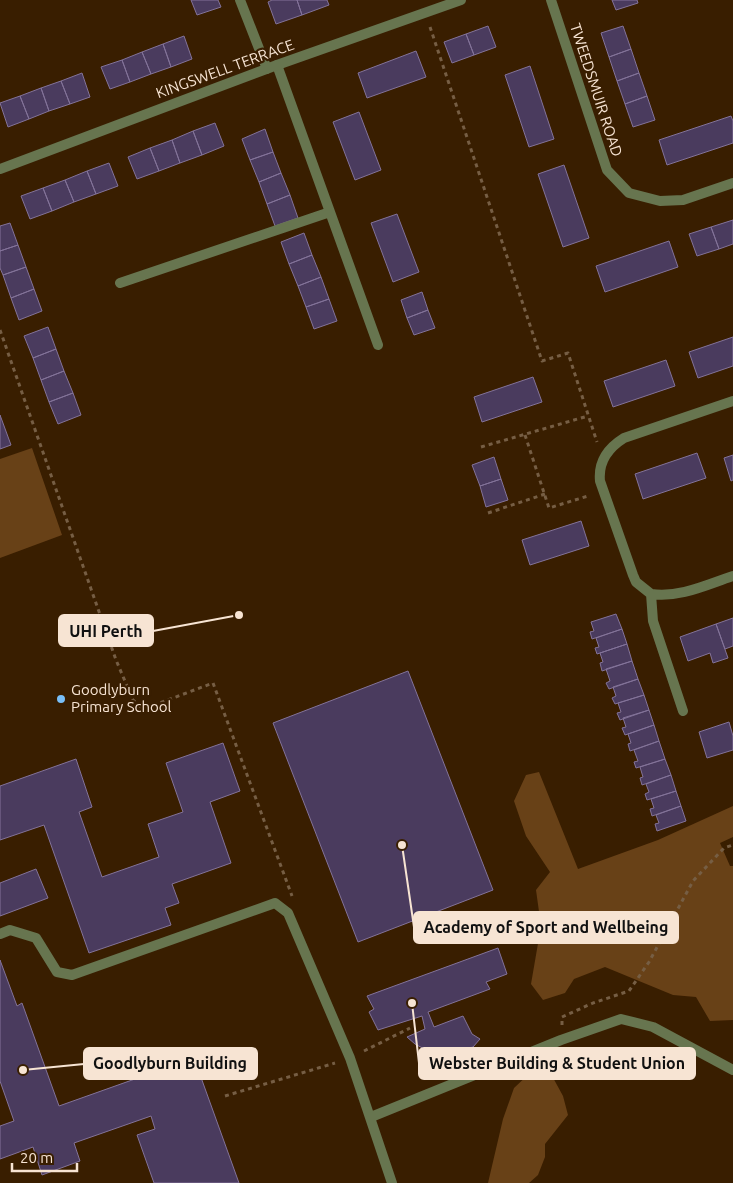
<svg xmlns="http://www.w3.org/2000/svg" width="733" height="1183" viewBox="0 0 733 1183" font-family="Ubuntu,sans-serif">
	<style>
		.forest { fill: #684117 }
		.building { fill: #4a3b5e; stroke: #837399 }
		.lines { fill: none; stroke-linecap: round; stroke-linejoin: round }
		.path { stroke: #765e44; stroke-width: 3; stroke-dasharray: 4 4; stroke-linecap: butt }
		.lane { stroke: #67754f; stroke-width: 10 }
		.street { stroke: #67754f; stroke-width: 10 }
		.poi-dot { fill: #79bff8; stroke: #391e00; stroke-width: 2 }
		.labels { text-anchor: middle; stroke-width: 4.5; stroke-linejoin: round; paint-order: stroke }
		.street-label { font-size: 15px; fill: #f7e4d3; stroke: #391e00 }
		.poi-label { font-size: 15px; fill: #f7e4d3; stroke: #391e00; text-anchor: start }
		.leader { fill: none; stroke: #f7e4d3; stroke-width: 2 }
		.callout-dot { fill: #f7e4d3; stroke: #391e00; stroke-width: 2 }
		.callout { fill: #f7e4d3; stroke: #f7e4d3; stroke-width: 2 }
		.callout-label { font-size: 16px; text-anchor: middle; font-weight: bold; fill: #111 }
	</style>
	<rect width="100%" height="100%" fill="#391e00"/>
	<path class="forest" d="M32,448l30,87 -62,23v-99z
		M539,772l39,97 80,-29 75,-34v31l-13,6 10,23h3v154l-23,1 -14,-24 -23,-2 -68,-28 -31,12 -9,14 -22,7 -12,-16 10,-58 -5,-36 14,-18 -24,-36 -12,-35 12,-26z
		M530,1073l21,1 12,22 5,19 -23,29v13l-7,18 -9,8h-41l15,-64 11,-31z"/>
	<path class="building" d="M191,0h27l3,7 -24,8z
		M272,0h25l5,15 -26,9 -8,-22z
		M297,0h30l2,5 -27,10z
		M612,0h25l1,3 -22,7z
		M488,26l8,21 -22,8 -8,-21z
		M623,26l8,23 -22,8 -8,-24z
		M466,34l8,21 -22,8 -8,-21z
		M184,36l8,23 -21,8 -8,-23z
		M163,44l8,23 -20,7 -9,-22z
		M631,49l8,24 -22,8 -8,-24z
		M416,51l10,26 -59,21 -9,-25z
		M142,52l9,22 -21,8 -8,-22z
		M122,60l8,22 -20,7 -9,-22z
		M530,66l24,73 -25,8 -24,-72z
		M82,73l8,24 -20,7 -9,-23z
		M639,73l8,23 -22,8 -8,-23z
		M61,81l9,23 -21,7 -8,-23z
		M41,88l8,23 -20,8 -9,-23z
		M20,96l9,23 -21,8 -8,-24z
		M647,96l8,24 -22,7 -8,-23z
		M359,112l22,58 -26,10 -22,-58z
		M731,116l2,5v22l-66,22 -8,-25z
		M215,123l9,23 -22,9 -9,-24z
		M265,129l8,23 -23,8 -8,-21z
		M193,131l9,24 -22,8 -8,-23z
		M172,140l8,23 -21,8 -9,-23z
		M150,148l9,23 -22,8 -9,-22z
		M273,152l8,21 -22,9 -9,-22z
		M109,163l9,23 -22,8 -9,-23z
		M564,165l25,73 -26,9 -25,-73z
		M87,171l9,23 -22,8 -9,-22z
		M281,173l9,22 -23,9 -8,-22z
		M65,180l9,22 -22,9 -9,-23z
		M43,188l9,23 -22,8 -9,-23z
		M290,195l8,23 -23,8 -8,-22z
		M397,214l22,58 -26,10 -22,-59z
		M733,220v24l-14,5 -8,-22z
		M10,223l8,22 -18,6v-25z
		M711,227l8,22 -22,7 -8,-22z
		M304,233l8,22 -23,9 -8,-22z
		M669,241l9,26 -73,25 -9,-26z
		M18,245l8,22 -23,8 -3,-7v-17z
		M312,255l9,22 -23,9 -9,-22z
		M26,267l8,22 -23,9 -8,-23z
		M321,277l8,22 -23,8 -8,-21z
		M34,289l8,22 -23,9 -8,-22z
		M422,292l6,18 -21,8 -6,-18z
		M329,299l8,22 -23,8 -8,-22z
		M428,310l7,18 -21,7 -7,-17z
		M48,327l8,22 -23,9 -9,-22z
		M733,337v29l-35,12 -9,-26z
		M56,349l8,22 -23,9 -8,-22z
		M666,360l9,26 -62,21 -9,-26z
		M64,371l9,22 -24,9 -8,-22z
		M533,377l9,25 -60,20 -8,-25z
		M73,393l8,22 -23,9 -9,-22z
		M0,415l11,30 -11,4z
		M697,453l9,25 -63,21 -8,-25z
		M733,455v25l-2,1 -7,-23z
		M494,457l7,22 -21,7 -8,-21z
		M501,479l7,21 -22,7 -6,-21z
		M581,521l8,25 -59,19 -8,-25z
		M616,614l6,15 -30,10 -2,-7 4,-1 -3,-9z
		M733,618v28l-8,3 -9,-25z
		M716,624l12,34 -15,5 -3,-10 -22,8 -8,-24z
		M622,629l5,15 -30,10 -2,-6 4,-1 -3,-9z
		M627,644l5,17 -30,10 -2,-8 3,-1 -3,-9z
		M632,661l6,18 -29,10 -3,-6 4,-2 -4,-12z
		M408,671l85,219 -135,52 -85,-219z
		M638,679l6,16 -29,9 -3,-6 4,-2 -3,-9z
		M644,695l5,15 -29,10 -3,-7 4,-1 -3,-9z
		M649,710l5,15 -29,10 -3,-7 4,-1 -3,-9z
		M729,722l4,14v14l-26,8 -8,-26z
		M654,725l5,16 -29,10 -2,-7 3,-1 -3,-9z
		M659,741l6,18 -29,9 -2,-6 4,-1 -4,-11z
		M223,743l17,48 -30,11 21,61 -59,21 7,19 -14,5 6,17 -82,28 -45,-128 -44,15v-54l76,-27 16,48 -13,5 23,65 57,-20 -11,-33 35,-12 -17,-49z
		M665,759l6,16 -29,10 -2,-7 3,-1 -3,-10z
		M671,775l5,16 -29,9 -2,-6 4,-2 -3,-8z
		M676,791l5,15 -29,10 -2,-7 4,-1 -3,-9z
		M681,806l5,15 -29,10 -2,-7 4,-1 -3,-8z
		M36,869l12,29 -48,18v-33z
		M498,948l9,26 -21,8 4,7 -62,23 6,15 29,-11 9,18 8,5 -7,8 -20,5h-14l-13,-2 -11,-6 -8,-7 18,-8 -3,-13 -44,14 -9,-18 5,-3 -7,-13z
		M0,960l17,46 5,-3 37,103 135,-48 45,125h-85l-17,-48 18,-6 -4,-13 -77,27 6,18 -38,14 -9,-28 -33,12v-33l14,-5 -14,-40z"/>
	<g class="lines">
		<path class="path" d="M430,27l112,334 26,-8 29,89
			M0,330l116,330 17,40 8,7 16,-3 56,-21 79,213
			M525,435l24,73 39,-12
			M481,447l107,-31
			M488,513l57,-19
			M562,1025v-8l31,-14 36,-12 20,-29 44,-81 31,-33 9,-3
			M364,1051l46,-23
			M225,1096l110,-33"/>
		<path class="lane" d="M330,212l48,133
			M120,283l210,-71 -53,-147
			M0,934l10,-4 26,8 21,34 15,3 203,-72 13,10 62,145 42,125
			M371,1117l190,-77 60,-21 32,8 80,43"/>
		<path class="street" d="M240,0l27,69
			M551,0l56,170 22,23 31,8 23,-1 50,-17
			M0,169l277,-104 184,-65
			M651,594l-15,-12 -3,-7 -33,-94c-2,-20 8,-33 24,-43l109,-37
			M683,711l-30,-90 -2,-27c29,4 55,-9 82,-18"/>
	</g>
	<circle class="poi-dot" cx="61" cy="699" r="5"/>
	<g class="labels">
		<g class="street-label">
			<text transform="translate(225 69) rotate(-20)" y="5">KINGSWELL TERRACE</text>
			<text transform="translate(596 90) rotate(72)" y="5">TWEEDSMUIR ROAD</text>
		</g>
		<g class="poi-label">
			<text x="71" y="695">Goodlyburn<tspan x="71" dy="17">Primary School</tspan></text>
		</g>
	</g>
	<path class="leader" d="M239 615L153 631M402 845L414 927M412 1003L419 1063M23 1070L84 1064"/>
	<g class="callout-dot">
		<circle cx="239" cy="615" r="5"/>
		<circle cx="402" cy="845" r="5"/>
		<circle cx="412" cy="1003" r="5"/>
		<circle cx="23" cy="1070" r="5"/>
	</g>
	<g class="callout">
		<rect x="59" y="615" width="94" height="31" rx="5"/>
		<rect x="414" y="912" width="264" height="31" rx="5"/>
		<rect x="419" y="1048" width="276" height="31" rx="5"/>
		<rect x="84" y="1048" width="173" height="31" rx="5"/>
	</g>
	<g class="callout-label">
		<text x="106" y="637">UHI Perth</text>
		<text x="546" y="933">Academy of Sport and Wellbeing</text>
		<text x="557" y="1069">Webster Building &amp; Student Union</text>
		<text x="170" y="1069">Goodlyburn Building</text>
	</g>
	<path d="M12 1163v8h65v-8" fill="none" stroke="#f7e4d3" stroke-width="2.5"/>
	<text x="20" y="1163" font-size="15" fill="#f7e4d3" stroke="#391e00" stroke-width="4" paint-order="stroke">20 m</text>
</svg>
